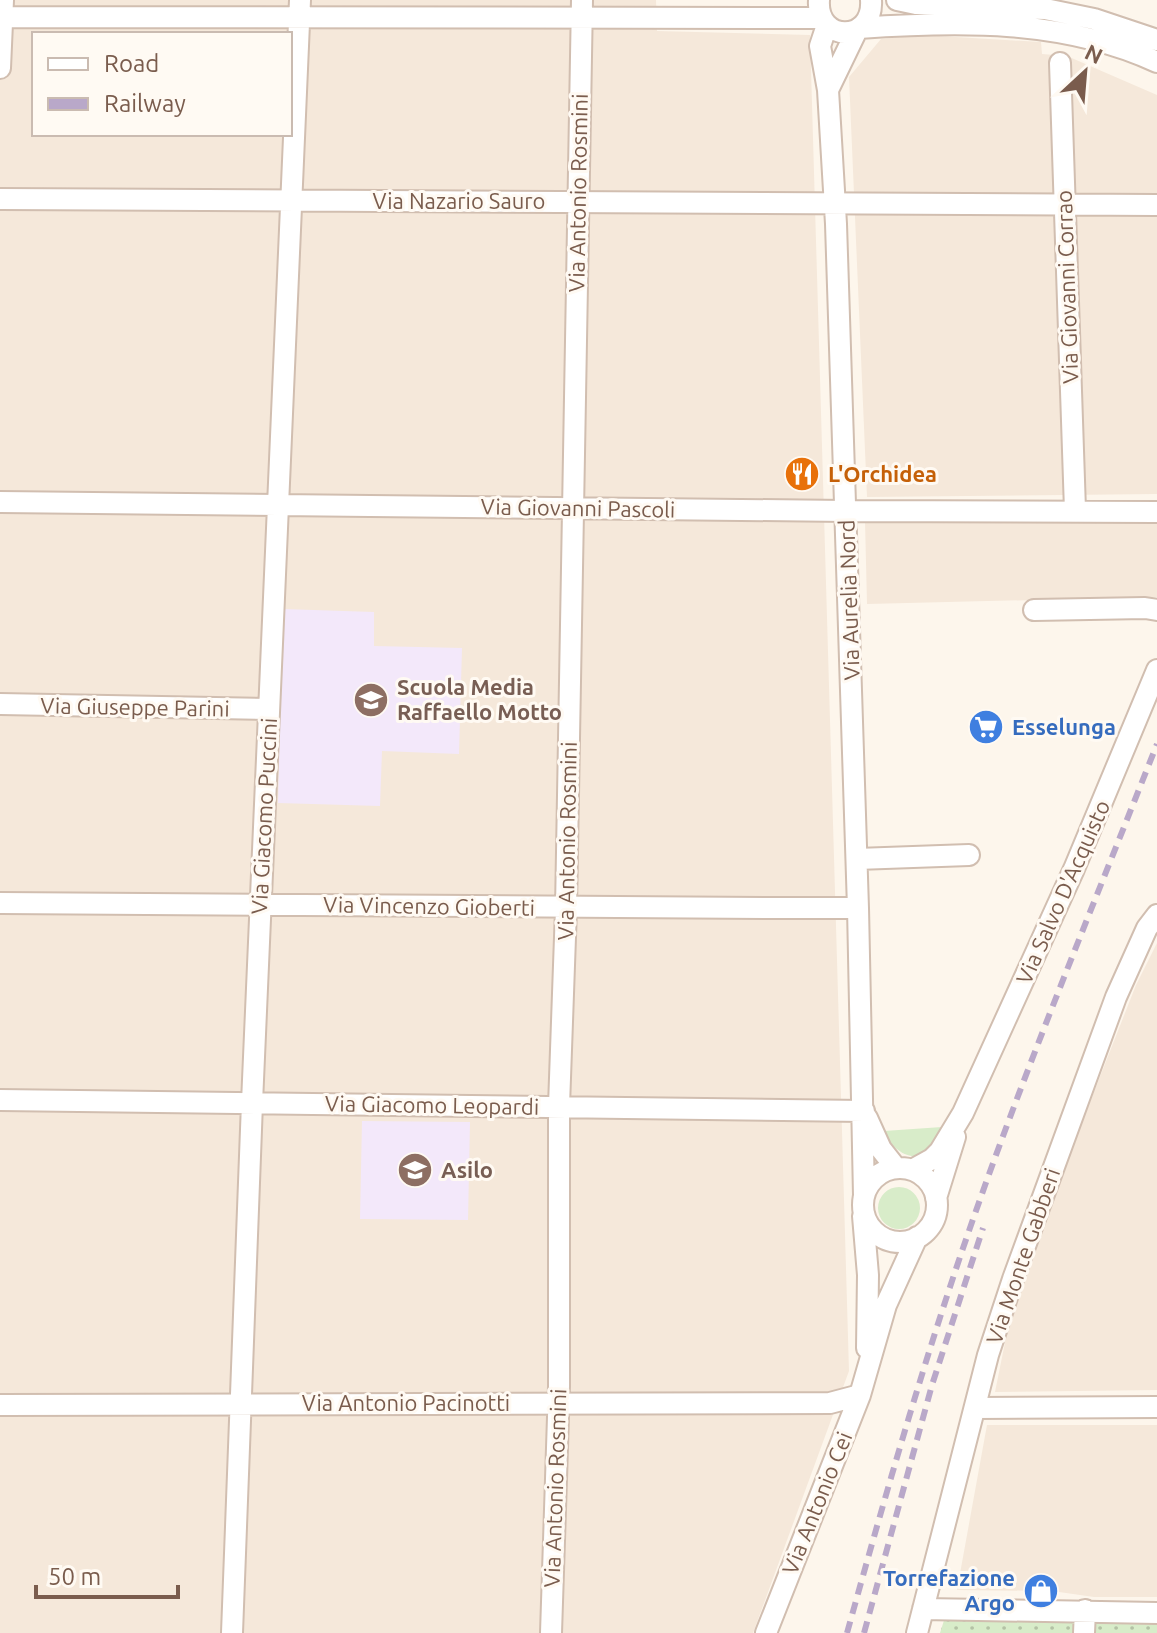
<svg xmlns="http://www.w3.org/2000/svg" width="1157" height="1633" viewBox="0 0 1157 1633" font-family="Ubuntu,sans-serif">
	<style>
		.residential { fill: #f5e8da; fill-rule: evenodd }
		.education { fill: #f3e8fa }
		.green { fill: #d8ecc9 }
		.park { fill: url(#park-dots) }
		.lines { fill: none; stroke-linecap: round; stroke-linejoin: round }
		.minor-casing { stroke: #d1beb0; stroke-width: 24 }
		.minor { stroke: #fff; stroke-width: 20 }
		.rail { stroke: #b9a8c9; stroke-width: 6; stroke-dasharray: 12 8; stroke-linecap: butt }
		.labels { text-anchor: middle; stroke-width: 6; stroke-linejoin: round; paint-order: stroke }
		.street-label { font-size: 22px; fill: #7a5c4d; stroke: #fffaf3 }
		.food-label { font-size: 22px; font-weight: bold; fill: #c56008; stroke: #fffaf3; text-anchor: start }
		.education-label { font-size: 22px; font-weight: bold; fill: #785e54; stroke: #fffaf3; text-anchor: start }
		.shop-label { font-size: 22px; font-weight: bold; fill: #366cbe; stroke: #fffaf3; text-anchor: start }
	</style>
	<defs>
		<pattern id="park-dots" width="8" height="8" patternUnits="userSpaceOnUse" patternTransform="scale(2)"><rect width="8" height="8" fill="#d8ecc9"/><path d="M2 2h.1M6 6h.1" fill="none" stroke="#b4c2a5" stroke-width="1.8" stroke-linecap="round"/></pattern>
	</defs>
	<rect width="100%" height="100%" fill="#fdf6ec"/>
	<path class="residential" d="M0,0h656l1,31 153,4 39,1336 -96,262h-753zM34,34h256v100h-256z
		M922,35l119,7 1,12 25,2 90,39v399l-290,3 -18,-420 32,-38z
		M1157,520v77l-290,7 -2,-83z
		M1157,943v447l-162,2 20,-99 121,-308z
		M987,1425h170v172h-63l-42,-6 -95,-1z"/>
	<path class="education" d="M283,609l91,3v34l88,2 -3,106 -77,-3 -2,55 -102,-3z
		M362,1121l108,1 -2,98 -108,-1z"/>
	<path class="green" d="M942,1127c-3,6 -6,12 -9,18 -17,23 -41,6 -49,-14z
		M878 1208a21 21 0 1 1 42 0a21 21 0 1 1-42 0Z"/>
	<path class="park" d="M946,1614l134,1 -1,18h-139z
		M1096,1617l61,2v14h-73z"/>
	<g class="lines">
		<g class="minor-casing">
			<path id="minor" d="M819,0c-3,43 55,43 52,0
				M897,0l19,4 129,5 49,10 63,21
				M0,17l821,1
				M827,25l-7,21 8,44 8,134 22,684 6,287
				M859,28c100,-7 205,-9 298,34
				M1060,63l15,447
				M0,68l3,-68
				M828,90l29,-60
				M0,199l1157,6
				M0,502l846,9 311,1
				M1034,610l111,-2 12,2
				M0,704l269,5
				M857,859l112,-4
				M0,903c286,0 572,6 858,5
				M0,1100l864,11
				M867,1118l14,31 15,19
				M863 1205a37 37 0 1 1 74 0a37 37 0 1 1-74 0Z
				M912,1170l20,-11 8,-8 23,-38 111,-244 83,-199
				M936,1198l19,-61
				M863,1216l5,59 -1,73
				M0,1405l830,-2 30,-8
				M975,1408l182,-1
				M923,1609l234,4
				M232,1633l20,-530 48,-1103
				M551,1633l8,-247v-280l7,-197 16,-909
				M766,1633l94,-238 26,-90 31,-68
				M917,1633l71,-278 25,-76 103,-282 31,-69 10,-13
				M1084,1633l1,-23"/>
		</g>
		<use href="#minor" class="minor"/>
		<path class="rail" d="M847,1633c35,-126 71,-252 113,-376 59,-174 130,-343 197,-513
			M864,1633l68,-248 51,-157"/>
	</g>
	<defs>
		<g id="restaurant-disc" transform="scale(1.8)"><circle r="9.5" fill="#e8710a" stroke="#fffaf3"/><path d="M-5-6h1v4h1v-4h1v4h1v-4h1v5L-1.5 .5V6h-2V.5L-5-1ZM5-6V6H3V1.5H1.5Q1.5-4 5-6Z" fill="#fff"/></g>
		<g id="school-disc" transform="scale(1.8)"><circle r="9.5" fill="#8d6e63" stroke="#fffaf3"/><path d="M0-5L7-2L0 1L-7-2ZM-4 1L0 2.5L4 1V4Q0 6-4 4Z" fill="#fff"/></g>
		<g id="supermarket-disc" transform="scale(1.8)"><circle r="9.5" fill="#3f7fe0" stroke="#fffaf3"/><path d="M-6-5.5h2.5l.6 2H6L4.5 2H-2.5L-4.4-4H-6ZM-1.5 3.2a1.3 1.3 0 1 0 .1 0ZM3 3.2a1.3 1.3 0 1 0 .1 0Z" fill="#fff"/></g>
		<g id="shop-disc" transform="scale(1.8)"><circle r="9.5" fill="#3f7fe0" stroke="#fffaf3"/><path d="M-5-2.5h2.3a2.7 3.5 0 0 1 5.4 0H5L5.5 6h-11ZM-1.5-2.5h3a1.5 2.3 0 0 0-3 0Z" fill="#fff"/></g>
	</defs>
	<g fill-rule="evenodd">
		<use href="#restaurant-disc" x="802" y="474"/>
		<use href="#school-disc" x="371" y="700"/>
		<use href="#supermarket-disc" x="986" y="727"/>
		<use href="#school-disc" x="415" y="1170"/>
		<use href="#shop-disc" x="1041" y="1591"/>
	</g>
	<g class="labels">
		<g class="street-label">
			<text transform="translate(578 193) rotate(-89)" y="8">Via Antonio Rosmini</text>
			<text x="459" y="209">Via Nazario Sauro</text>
			<text transform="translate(1067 287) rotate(-92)" y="8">Via Giovanni Corrao</text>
			<text transform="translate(578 508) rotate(1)" y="8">Via Giovanni Pascoli</text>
			<text transform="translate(849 600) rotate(-92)" y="8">Via Aurelia Nord</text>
			<text transform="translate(135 707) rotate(1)" y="8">Via Giuseppe Parini</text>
			<text transform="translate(264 816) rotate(-87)" y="8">Via Giacomo Puccini</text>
			<text transform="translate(567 841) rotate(-89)" y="8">Via Antonio Rosmini</text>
			<text transform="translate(1063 892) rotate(-66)" y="8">Via Salvo D'Acquisto</text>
			<text transform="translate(429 906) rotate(1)" y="8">Via Vincenzo Gioberti</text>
			<text transform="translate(432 1105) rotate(1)" y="8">Via Giacomo Leopardi</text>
			<text transform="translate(1023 1256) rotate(-71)" y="8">Via Monte Gabberi</text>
			<text x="406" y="1411">Via Antonio Pacinotti</text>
			<text transform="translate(555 1488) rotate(-88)" y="8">Via Antonio Rosmini</text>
			<text transform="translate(817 1503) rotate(-68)" y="8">Via Antonio Cei</text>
		</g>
		<g class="food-label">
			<text x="828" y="482">L'Orchidea</text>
		</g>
		<g class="education-label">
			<text x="397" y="695">Scuola Media<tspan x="397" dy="25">Raffaello Motto</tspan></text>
			<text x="441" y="1178">Asilo</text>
		</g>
		<g class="shop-label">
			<text x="1012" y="735">Esselunga</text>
			<text x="1015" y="1586" text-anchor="end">Torrefazione<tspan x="1015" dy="25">Argo</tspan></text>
		</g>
	</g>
	<rect x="32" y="32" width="260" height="104" fill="#fffaf3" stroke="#cabbb1" stroke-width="2"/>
	<rect x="48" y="58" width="40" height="12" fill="#ffffff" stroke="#cabbb1" stroke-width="2"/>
	<text x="104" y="72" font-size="24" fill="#7a5c4d">Road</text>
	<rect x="48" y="98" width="40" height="12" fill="#b9a8c9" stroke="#cabbb1" stroke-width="2"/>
	<text x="104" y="112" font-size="24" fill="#7a5c4d">Railway</text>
	<g transform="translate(1085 72) rotate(26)" stroke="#fffaf3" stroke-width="6" paint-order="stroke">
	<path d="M0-6L14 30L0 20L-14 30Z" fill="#7a5c4d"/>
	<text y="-12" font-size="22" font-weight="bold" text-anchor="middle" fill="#7a5c4d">N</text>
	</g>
	<path d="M36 1585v12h142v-12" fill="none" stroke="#7a5c4d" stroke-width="4"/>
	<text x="48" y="1585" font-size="24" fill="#7a5c4d" stroke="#fffaf3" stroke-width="6" paint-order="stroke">50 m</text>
</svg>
